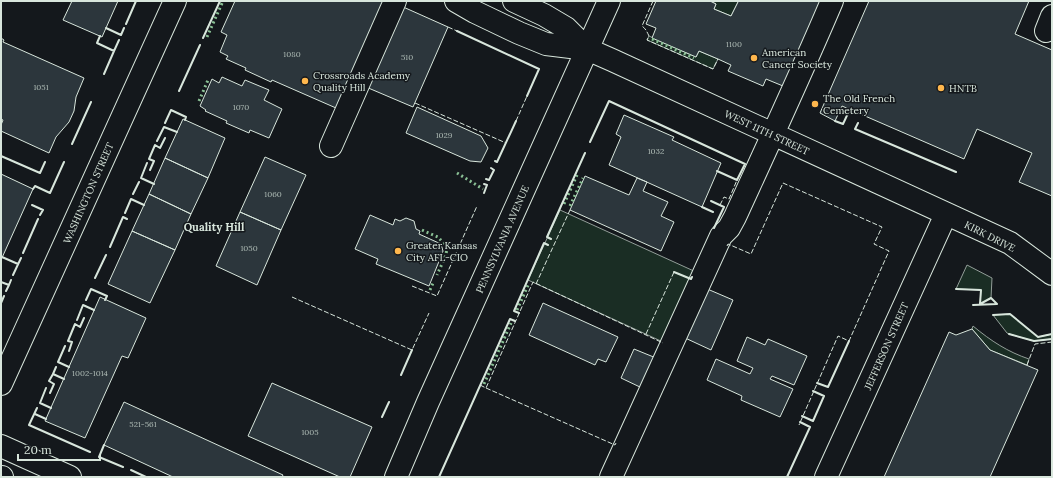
<svg xmlns="http://www.w3.org/2000/svg" width="1053" height="478" viewBox="0 0 1053 478" font-family="Lora,serif">
	<style>
		.green { fill: #1a2d24; stroke: #939e99 }
		.building { fill: #2c363c; stroke: #d8e6dc }
		.lines { fill: none; stroke-linecap: round; stroke-linejoin: round }
		.minor-casing { stroke: #d8e6dc; stroke-width: 24 }
		.minor { stroke: #14181c; stroke-width: 22 }
		.hedge { stroke: #8ac095; stroke-width: 3; stroke-dasharray: 2 3; stroke-linecap: butt }
		.fence { stroke: #d8e6dc; stroke-width: 1; stroke-dasharray: 5 2; stroke-linecap: butt }
		.wall { stroke: #d8e6dc; stroke-width: 2 }
		.poi-dot { fill: #ffb74d; stroke: #14181c; stroke-width: 1.5 }
		.labels { text-anchor: middle; stroke-width: 3; stroke-linejoin: round; paint-order: stroke }
		.number-label { font-size: 8px; fill: #adbab4 }
		.poi-label { font-size: 10px; fill: #d8e6dc; stroke: #14181c; text-anchor: start }
		.street-label { font-size: 10px; fill: #d8e6dc; stroke: #14181c }
		.neighbourhood-label { font-size: 11px; font-weight: bold; fill: #d8e6dc; stroke: #14181c }
	</style>
	<rect width="100%" height="100%" fill="#14181c"/>
	<path class="green" d="M710,1h27l1,1 -7,14 -17,-7 2,-5z
		M649,36l47,21 3,-6 19,8 -5,10 -66,-29z
		M560,210l136,62 -33,70 -135,-62z
		M967,265l25,13 -1,20 -11,6 1,-14 -25,-1z
		M1010,314l28,23 14,-3v5l-18,2 -25,-7 -2,-1 -14,-18z
		M973,326c18,15 35,26 56,33l-2,6 -37,-15 -18,-21z"/>
	<path class="building" d="M72,1h46l-16,36 -39,-17z
		M235,1h151l-50,107 -64,-28 -1,2 -26,-12 1,-2 -20,-9 2,-3 -8,-4 7,-17 -6,-3z
		M656,1h54l6,3 -2,5 17,7 7,-14 -1,-1h84l-38,85 -17,-7 -3,7 -35,-15 3,-6 -13,-6 -19,-8 -3,6 -44,-19 4,-10 -10,-4z
		M869,1h160l-14,33 37,16v146l-33,-14 13,-29 -55,-24 -13,30 -122,-53 -7,15 -15,-8z
		M401,6l47,21 -35,80 -47,-20z
		M1,38l3,2 -1,2 81,36 -8,19 -2,14 -5,11 -13,15 -7,16 -48,-22v-6l2,-5 -2,-1z
		M222,77l20,9 3,-6 24,10 -5,10 18,9 -13,29 -19,-8 -1,3 -23,-10 1,-2 -22,-10 1,-1 -6,-4 12,-27 7,4z
		M417,107l64,29 7,12 -7,14 -11,-1 -64,-28z
		M624,115l50,22 -2,3 49,23 -19,44 -93,-42 12,-28 -5,-3z
		M183,119l42,19 -17,40 -43,-20z
		M265,157l41,18 -25,55 -41,-18z
		M165,158l43,20 -17,36 -42,-20z
		M1,174l32,15 -32,71z
		M585,176l44,19 8,-17 10,4 -4,9 25,11 -7,14 13,6 -13,29 -91,-41z
		M149,194l42,20 -16,36 -43,-19z
		M240,212l41,18 -24,55 -41,-19z
		M370,215l23,10 2,-6 5,2 6,-3 8,3 2,8 4,2 -1,3 22,10 2,7 -1,3 -13,32 -53,-22 2,-5 -23,-10z
		M132,231l43,19 -25,53 -42,-19z
		M705,288l28,12 -22,50 -28,-13z
		M100,297l46,21 -18,40 -6,-2 -37,82 -40,-17z
		M543,303l75,34 -12,25 -8,-3 -3,6 -66,-30z
		M972,329l18,21 48,20 -48,107h-106l65,-145 7,3z
		M747,337l18,8 3,-6 39,17 -13,29 -22,-9 -2,3 23,10 -13,28 -39,-17 1,-4 -35,-16 9,-21 34,15 3,-6 -16,-7z
		M634,349l22,9 -14,30 -21,-10z
		M272,383l100,44 -22,50h-10l-92,-41z
		M124,402l159,73 -1,2h-109l-69,-32z"/>
	<g class="lines">
		<g class="minor-casing">
			<path id="minor" d="M456,1l19,11 44,21 27,11 41,5 25,11 398,183 42,31
				M514,1l30,14 22,13 21,21
				M1046,31l6,-15
				M331,146l64,-145
				M1,384l174,-383
				M1,446l69,31
				M1,477h1
				M396,477l32,-75 181,-401
				M611,477l110,-241 8,-8 6,-11c33,-72 66,-143 97,-216
				M826,477l120,-263"/>
		</g>
		<use href="#minor" class="minor"/>
		<path class="hedge" d="M207,37l16,-36
			M652,39l42,19
			M199,101l9,-21
			M457,173l26,16
			M564,204l13,-29
			M570,206l13,-28
			M422,230l16,7 9,10 -1,8 -9,20
			M430,290l3,-7
			M517,310l12,-27
			M484,384l27,-61"/>
		<path class="fence" d="M653,1l-11,25c4,3 5,6 7,10l-2,4 66,29 5,-10
			M448,27l9,4
			M415,103l91,40
			M516,121l11,-25
			M720,205l4,-8 5,2 8,-19
			M727,246l1,-2 23,10 32,-71 99,44 -8,17 15,7 -40,90 -11,-5 -39,89
			M536,284l34,-74
			M412,286l25,10 40,-90
			M292,297l120,53 17,-37
			M646,334l28,-62
			M1027,365l8,-21 17,-2
			M480,385l6,3 47,-106 130,61
			M486,388l129,57 1,-2"/>
		<path class="wall" d="M126,24l10,-23
			M106,28l15,7 3,-7
			M457,31l82,38 -12,27
			M100,36l-3,7 17,8 5,-11
			M203,38l17,-37
			M104,74l10,-23
			M179,91l21,-46
			M835,121l8,3 7,-15
			M165,123l6,-13 15,7 -1,3
			M858,123l-3,6 101,43
			M157,141l7,-14 13,5
			M590,142l19,-41 136,63 -8,16 -20,-9
			M72,144l19,-42
			M1,156l39,17 5,-11
			M495,161l2,1 19,-41
			M147,163l-6,15 13,6
			M150,170l4,-9 -5,-2 6,-14 5,3 5,-10
			M486,179l3,1 5,-10 -3,-2
			M33,189l2,-3 15,7 14,-31
			M484,193l3,-8 -3,-1
			M133,194l6,-12
			M711,201l13,6 -10,21
			M32,205l11,5 -3,5
			M702,207l11,5
			M125,213l6,-14 13,6
			M551,239l-4,-2 38,-84
			M110,247l13,-30 4,2
			M23,253l15,-34
			M2,257l16,7
			M674,272l17,7 1,-2
			M13,275l8,-17
			M95,278l11,-23
			M1,282l8,3 -3,6
			M9,285l2,-5
			M956,289l25,1 -1,14 11,-6 6,6 -24,1
			M86,300l5,-11 16,7 -2,4
			M1,303l3,-7
			M519,313l-5,-2 30,-68 4,2
			M993,315l17,-1 28,23 14,-3
			M77,320l6,-15 11,5
			M1009,334l25,7 18,-2
			M65,346l-7,16 11,5
			M69,351l3,-9 -4,-1 7,-17 5,3 4,-9
			M53,374l3,-7
			M401,375l11,-25
			M817,383l11,4 21,-46
			M46,388l-6,15 11,5
			M50,393l4,-9 -5,-3 4,-7 11,5
			M37,408l-8,17 61,27
			M35,414l11,5
			M802,416l11,5 11,-25 -11,-5
			M382,417l7,-15
			M104,445l-5,12 24,10
			M131,470l15,7
			M439,477l71,-158 5,2
			M787,477l23,-50 -10,-5"/>
	</g>
	<g class="poi-dot">
		<circle cx="754" cy="58" r="4"/>
		<circle cx="305" cy="81" r="4"/>
		<circle cx="941" cy="88" r="4"/>
		<circle cx="815" cy="104" r="4"/>
		<circle cx="398" cy="251" r="4"/>
	</g>
	<g class="labels">
		<g class="number-label">
			<text x="734" y="47">1100</text>
			<text x="292" y="57">1080</text>
			<text x="407" y="60">510</text>
			<text x="41" y="90">1051</text>
			<text x="241" y="110">1070</text>
			<text x="444" y="138">1029</text>
			<text x="656" y="154">1032</text>
			<text x="273" y="197">1060</text>
			<text x="249" y="251">1050</text>
			<text x="90" y="376">1002-1014</text>
			<text x="143" y="427">521-561</text>
			<text x="310" y="435">1005</text>
		</g>
		<g class="poi-label">
			<text x="762" y="56">American<tspan x="762" dy="12">Cancer Society</tspan></text>
			<text x="313" y="79">Crossroads Academy<tspan x="313" dy="12">Quality Hill</tspan></text>
			<text x="949" y="92">HNTB</text>
			<text x="823" y="102">The Old French<tspan x="823" dy="12">Cemetery</tspan></text>
			<text x="406" y="249">Greater Kansas<tspan x="406" dy="12">City AFL-CIO</tspan></text>
		</g>
		<g class="street-label">
			<text transform="translate(767 132) rotate(25)" y="4">WEST 11TH STREET</text>
			<text transform="translate(88 193) rotate(-66)" y="4">WASHINGTON STREET</text>
			<text transform="translate(990 236) rotate(27)" y="4">KIRK DRIVE</text>
			<text transform="translate(502 239) rotate(-66)" y="4">PENNSYLVANIA AVENUE</text>
			<text transform="translate(886 346) rotate(-66)" y="4">JEFFERSON STREET</text>
		</g>
		<g class="neighbourhood-label">
			<text x="214" y="231">Quality Hill</text>
		</g>
	</g>
	<rect width="1053" height="478" fill="none" stroke="#d8e6dc" stroke-width="4"/>
	<path d="M18 454v6h82v-6" fill="none" stroke="#d8e6dc" stroke-width="2"/>
	<text x="24" y="454" font-size="12" fill="#d8e6dc" stroke="#14181c" stroke-width="3" paint-order="stroke">20 m</text>
</svg>
